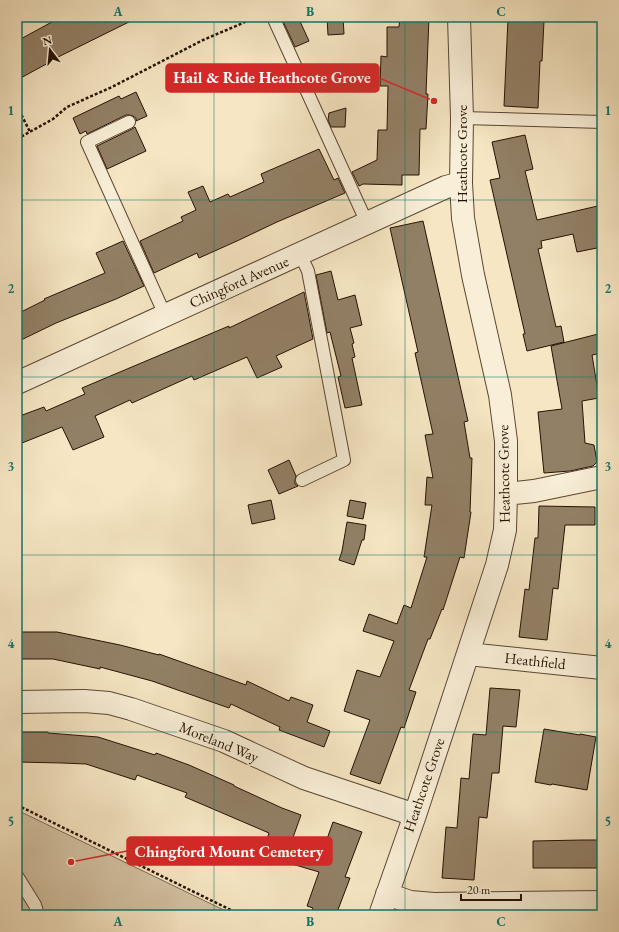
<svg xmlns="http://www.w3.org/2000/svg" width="619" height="932" viewBox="0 0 619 932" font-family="'EB Garamond',serif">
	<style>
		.green { fill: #d3c2a2; stroke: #7c6a52 }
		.building { fill: #928066; stroke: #261102 }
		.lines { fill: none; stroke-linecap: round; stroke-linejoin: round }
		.service-casing { stroke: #5a4632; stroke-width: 14 }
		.minor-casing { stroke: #5a4632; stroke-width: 24 }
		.path { stroke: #261102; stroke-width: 2.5; stroke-dasharray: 3 2; stroke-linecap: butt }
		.service { stroke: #f9efd8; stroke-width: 12 }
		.minor { stroke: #f9efd8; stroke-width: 22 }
		.grid { fill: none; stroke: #0f766e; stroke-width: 1; stroke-opacity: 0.55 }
		.labels { text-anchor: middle; stroke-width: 3; stroke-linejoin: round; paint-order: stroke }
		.street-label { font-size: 15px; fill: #261102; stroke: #f9efd8 }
		.leader { fill: none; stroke: #d62828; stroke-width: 1.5 }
		.callout-dot { fill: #d62828; stroke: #f9efd8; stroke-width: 1.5 }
		.callout { fill: #d62828; stroke: #d62828; stroke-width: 1.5 }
		.callout-label { font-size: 16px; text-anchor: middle; font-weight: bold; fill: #fff }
		.neatline { fill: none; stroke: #0f766e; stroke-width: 1.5 }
		.grid-label { font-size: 13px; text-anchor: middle; font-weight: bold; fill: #0f766e }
	</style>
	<rect width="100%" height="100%" fill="#f6e6c3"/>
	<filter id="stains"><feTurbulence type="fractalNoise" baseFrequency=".005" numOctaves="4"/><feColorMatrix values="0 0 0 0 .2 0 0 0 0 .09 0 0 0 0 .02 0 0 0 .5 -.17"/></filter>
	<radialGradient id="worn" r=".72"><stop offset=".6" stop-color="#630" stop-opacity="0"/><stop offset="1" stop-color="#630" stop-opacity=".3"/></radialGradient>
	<path class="green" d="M17,810l217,105h-217z"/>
	<path class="building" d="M61,17h78l-89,44v1l-33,18v-39z
		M281,17h17l11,24 -14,6z
		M327,17h16l1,17 -16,1z
		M400,17h29l-3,77h2l-2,35h-6l-1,46h-17v10l-39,-1 -4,2 -7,-14 25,-12 1,-30h9l1,-44h-8l1,-30 6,1v-30h12z
		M508,19l36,2 -2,40h-2l-2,47 -34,-2z
		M136,92l11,24 -11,5v-3l-3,-2 -4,-1h-3l-39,19 -1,-3 -6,3 -7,-16 46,-22 2,3z
		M346,108l-1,19h-14l-3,-7 1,-7z
		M135,127l11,24 -39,18 -10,-23 35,-17z
		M525,135l8,34 -8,2 12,49 65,-15v42l-25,5 -4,-18 -32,7 1,7 -4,1 18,78 5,-1 3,16 -37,9 -4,-17h2l-35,-154 10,-2 -8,-36z
		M319,149l15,31 4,-2 7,15 -68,29 -40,19 -38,17 -2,-5 -43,20 -14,-32 43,-20 -2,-4 15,-7 -8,-18 15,-6 7,16 18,-8 2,3 34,-15 -3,-8z
		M423,221l45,200 -4,1 6,36h2l-2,54h1l-7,46 -4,-1 -17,53 -1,-1 -12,30h-2l-19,51 7,2 -12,36 -3,-1 -21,57 -30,-10 20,-54 -26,-9 13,-41 23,7 14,-36 -31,-10 6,-17 28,10 7,-19 7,3 16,-51h-3l8,-52h-7l2,-28 6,1 -8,-43 8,-1 -18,-81 3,-1 -28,-124z
		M123,241l21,45 -28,13 -60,24 -39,19v-28l28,-14 -1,-1 61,-26 -9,-20z
		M331,271l7,29 17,-5 7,30 -12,3 4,15 -2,1 3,13 -3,1 10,47 -17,3 -7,-31 3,-1 -11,-44 -3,1 -11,-58z
		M304,292l9,47 -37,17 6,11 -25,11 -10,-21 -53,23 -2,-4 -60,27 -2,-3 -35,16 9,21 -31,13 -11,-23 -45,18v-28l27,-10 2,4 39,-17 -3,-6 147,-62v2z
		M602,333v20l-10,2 7,43 -17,3 3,42 9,2 3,17 -4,4 -23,5 -26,2 -6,-61 24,-3 -11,-63z
		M289,460l7,16 -1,4v4l3,2 -19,8 -11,-24z
		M271,500l4,19 -23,5 -4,-19z
		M350,500l16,3 -3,16 -16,-3z
		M539,506l56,1v18h-30l-7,64 -5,-1 -6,52 -28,-3 6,-48 4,1 6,-52h3z
		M347,522l19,3 -2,15h-2l-8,25 -15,-5 3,-9z
		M17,632h40l63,13 39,10v-1l87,31 1,-4 42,20 2,-4 22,8 -6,17 23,9 -6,16 -45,-17 1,-3 -49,-23 -2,4 -77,-27 -52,-14v2l-47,-10h-36z
		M490,688l30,2 -4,37 -13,-1 -4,47h-7l-5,45 -8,-1 -5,63 -32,-2 4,-51 11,1 4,-50 8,1 4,-45 13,1z
		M544,729l36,6v-1l16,3 -9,53 -35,-6 -1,1 -16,-3z
		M17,732h31v1l50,4 57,18 1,-2 33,12 45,20v1l48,22 19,7 -16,45 -22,-8 6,-19 -84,-36 2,-4 -50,-18 -2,5 -49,-16 -24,-1 -45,-1z
		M333,822l29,10 -17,45 5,1 -14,37h-26l3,-7 -6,-2 12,-34 -27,-8 5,-15 24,7z
		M582,840h20v28h-69v-27z"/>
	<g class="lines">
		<g class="service-casing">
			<path id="service" d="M273,17l94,206
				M462,118l140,4
				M129,122l-42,20 78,173
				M300,254l8,17 36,189 -42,20
				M17,876l18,29 3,10"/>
		</g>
		<g class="minor-casing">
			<path id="minor" d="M17,383l429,-196 15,-4
				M506,494l28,-3 68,-14
				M468,654l134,14
				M17,702l67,-1 25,2 22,6 93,32 80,37 111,37
				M387,894l23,8 24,2 168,-2
				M380,915l35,-100 82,-250 8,-35 1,-36v-53l-6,-46 -27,-120 -10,-57 -2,-35 1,-65 -3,-101"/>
		</g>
		<path class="path" d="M17,106l13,26
			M17,139l36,-20 14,-12 45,-20 91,-47 40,-17 9,-6
			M17,805l224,110"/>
		<use href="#service" class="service"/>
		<use href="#minor" class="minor"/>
	</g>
	<path class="grid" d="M214,17v898M405,17v898M17,200h585M17,377h585M17,555h585M17,732h585"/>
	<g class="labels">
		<g class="street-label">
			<text transform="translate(462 154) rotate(-90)" y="5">Heathcote Grove</text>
			<text transform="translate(239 282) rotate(-24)" y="5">Chingford Avenue</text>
			<text transform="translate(504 474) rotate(-91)" y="5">Heathcote Grove</text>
			<text transform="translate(535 661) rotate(6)" y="5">Heathfield</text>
			<text transform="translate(219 742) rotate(22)" y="5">Moreland Way</text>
			<text transform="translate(424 785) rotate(-71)" y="5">Heathcote Grove</text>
		</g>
	</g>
	<path class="leader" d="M434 101L379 78M71 862L127 851"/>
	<g class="callout-dot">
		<circle cx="434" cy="101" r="4"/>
		<circle cx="71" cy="862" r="4"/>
	</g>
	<g class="callout">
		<rect x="166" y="64" width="213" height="28" rx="4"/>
		<rect x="127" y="837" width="205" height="28" rx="4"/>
	</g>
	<g class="callout-label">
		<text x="272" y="83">Hail &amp; Ride Heathcote Grove</text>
		<text x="229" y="857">Chingford Mount Cemetery</text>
	</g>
	<rect width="619" height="932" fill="none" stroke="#f6e6c3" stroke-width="44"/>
	<g transform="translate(50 50) rotate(344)" stroke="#f9efd8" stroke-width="3" paint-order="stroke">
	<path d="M0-3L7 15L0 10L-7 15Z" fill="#261102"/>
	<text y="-6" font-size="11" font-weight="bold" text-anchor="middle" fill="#261102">N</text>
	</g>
	<path d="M461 894v6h60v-6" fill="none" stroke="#261102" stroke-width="2"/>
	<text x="467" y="894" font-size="12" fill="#261102" stroke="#f9efd8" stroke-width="3" paint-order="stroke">20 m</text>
	<rect x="22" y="22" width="575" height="888" class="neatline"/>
	<g class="grid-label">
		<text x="118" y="16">A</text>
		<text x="310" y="16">B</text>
		<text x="501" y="16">C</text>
		<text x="11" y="115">1</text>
		<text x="608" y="115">1</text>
		<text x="11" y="293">2</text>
		<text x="608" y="293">2</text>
		<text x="11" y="471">3</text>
		<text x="608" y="471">3</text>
		<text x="11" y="648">4</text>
		<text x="608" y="648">4</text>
		<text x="11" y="826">5</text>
		<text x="608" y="826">5</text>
		<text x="118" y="926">A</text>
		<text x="310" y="926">B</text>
		<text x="501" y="926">C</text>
	</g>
	<rect width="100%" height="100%" filter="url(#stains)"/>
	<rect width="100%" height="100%" fill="url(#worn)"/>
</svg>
